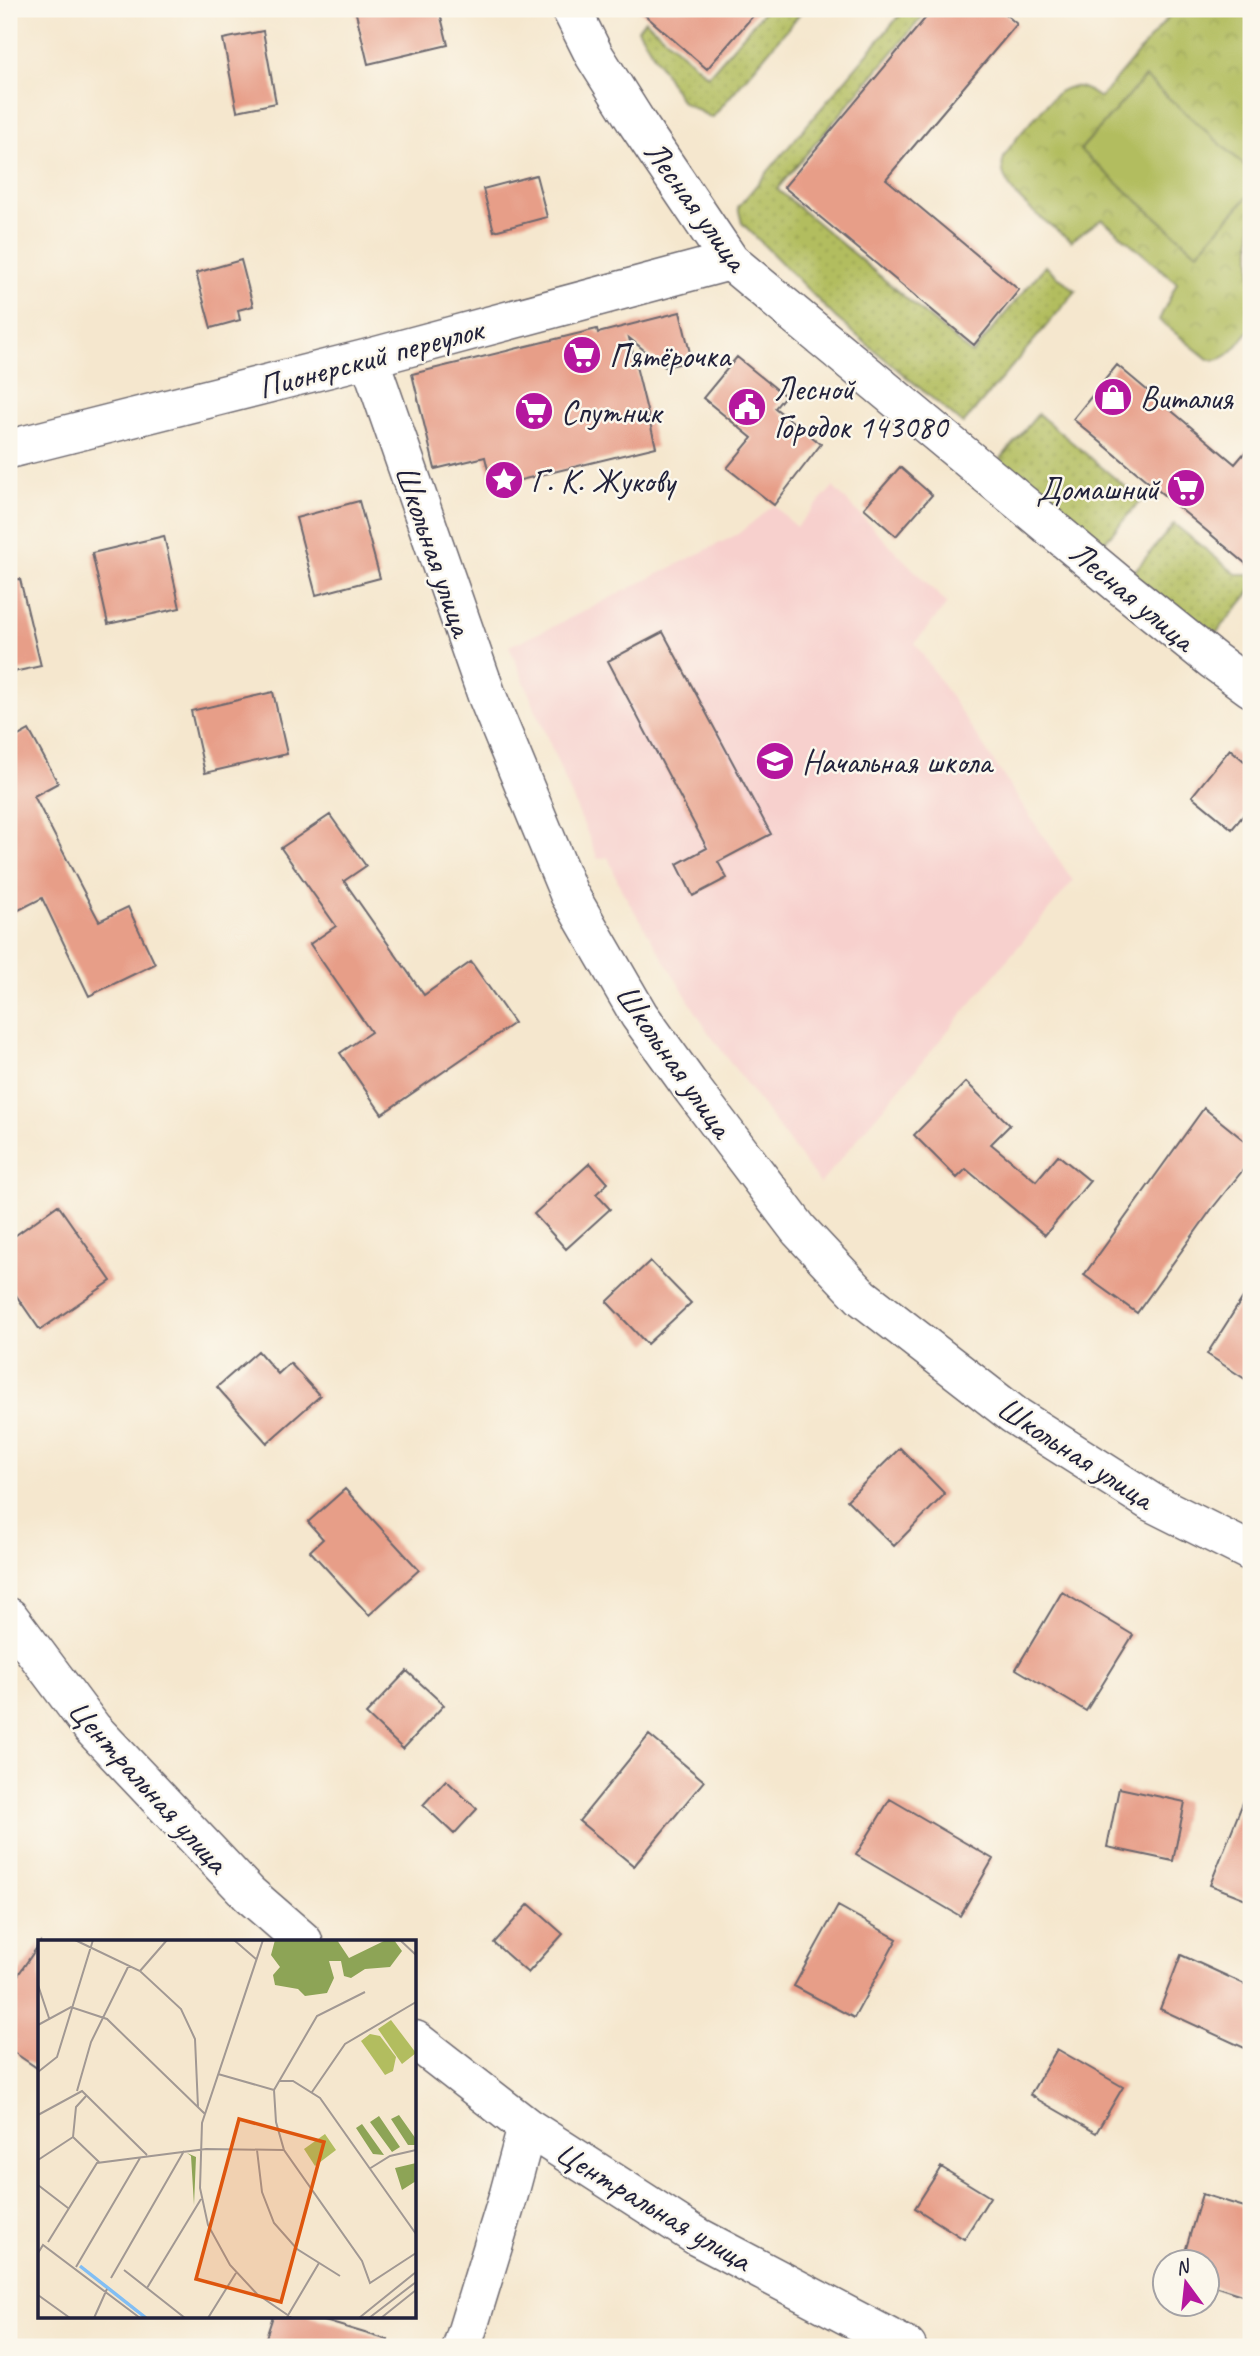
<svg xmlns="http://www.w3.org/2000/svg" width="1260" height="2356" viewBox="0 0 1260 2356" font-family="Caveat,sans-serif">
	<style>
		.built { fill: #f7d0cd }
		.grass { fill: url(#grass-dots); stroke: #6a704d; stroke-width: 2 }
		.park { fill: url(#park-crowns); stroke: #6a704d; stroke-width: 2 }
		.pitch { fill: #b2bd5f; stroke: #6a704d; stroke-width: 2 }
		.building { fill: #e79e88 }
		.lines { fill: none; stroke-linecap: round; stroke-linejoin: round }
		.minor-casing { stroke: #6c676e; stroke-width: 41 }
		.minor { stroke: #fff; stroke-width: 38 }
		.labels { text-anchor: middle; stroke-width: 5; stroke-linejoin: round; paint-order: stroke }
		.street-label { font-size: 33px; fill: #22223b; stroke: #fbf7ec }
		.poi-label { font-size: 33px; fill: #22223b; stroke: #fbf7ec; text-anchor: start }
		.inset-river { fill: none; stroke: #81bef4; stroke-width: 3.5 }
		.inset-road { fill: none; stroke: #a19893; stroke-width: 2 }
		.view { fill: #de560e; fill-opacity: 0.15; stroke: #de560e; stroke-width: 3.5 }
		.inset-edge { fill: none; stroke: #22223b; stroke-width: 3.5 }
	</style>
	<defs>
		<pattern id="grass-dots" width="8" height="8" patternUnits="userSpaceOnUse" patternTransform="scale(1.75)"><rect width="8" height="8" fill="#b2bd5f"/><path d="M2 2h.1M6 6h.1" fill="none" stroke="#99a253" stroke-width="1.8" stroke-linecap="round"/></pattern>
		<pattern id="park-crowns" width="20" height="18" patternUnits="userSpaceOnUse" patternTransform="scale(1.75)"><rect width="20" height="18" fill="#b2bd5f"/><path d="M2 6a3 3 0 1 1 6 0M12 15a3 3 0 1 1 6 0" fill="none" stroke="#99a253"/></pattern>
	</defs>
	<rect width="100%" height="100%" fill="#fbf7ec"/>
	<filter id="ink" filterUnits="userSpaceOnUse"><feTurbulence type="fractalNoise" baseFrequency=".0143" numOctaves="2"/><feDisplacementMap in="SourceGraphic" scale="14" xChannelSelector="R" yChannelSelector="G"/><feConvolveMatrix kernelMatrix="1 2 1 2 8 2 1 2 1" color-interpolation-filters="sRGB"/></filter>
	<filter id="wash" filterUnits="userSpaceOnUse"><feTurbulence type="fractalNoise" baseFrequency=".00686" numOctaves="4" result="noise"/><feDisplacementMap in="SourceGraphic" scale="28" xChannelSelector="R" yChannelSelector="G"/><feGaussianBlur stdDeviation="1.57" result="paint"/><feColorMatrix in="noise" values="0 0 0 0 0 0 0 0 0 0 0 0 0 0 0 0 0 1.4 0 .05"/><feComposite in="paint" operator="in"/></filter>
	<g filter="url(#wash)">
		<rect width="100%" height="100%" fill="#f5e7ce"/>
		<path class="built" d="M833,487l114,117 -32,39 158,238 -253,303 -112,-152 -87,-143 -13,-32 -10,2 -89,-213 43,-19 186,-93 36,-29 22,22z"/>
		<path class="grass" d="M766,9h38l-92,109 -30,-16 -44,-73 7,-9 63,56z
			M905,9h24l-152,180 195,165 73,-88 31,25 -113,133 -127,-106 -94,-95 -4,-16z
			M1038,414l103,86 -40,46 -104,-83z
			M1174,524l62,50h15v17l-38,46 -81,-63z"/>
		<path class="park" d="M1175,9h76v319c-11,13 -24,37 -43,31l-49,-39 18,-37 -75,-64 -31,22c-22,-18 -86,-56 -64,-89 13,-21 33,-39 49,-58 17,-13 28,-7 44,4z"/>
		<path class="pitch" d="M1145,77l106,94v22l-54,60 -117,-103z"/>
		<g id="blocks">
			<path class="building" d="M355,9h84l9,36 -80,19z
				M638,9h121l-52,60z
				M933,9h66l18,15 -131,155 133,111 -45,55 -190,-158z
				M263,31l13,72 -39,8 -14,-72z
				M536,175l11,42 -53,14 -11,-42z
				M241,260l12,46 -15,4 2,10 -29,8 -15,-55z
				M680,312l12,49 -27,6 -36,-29 27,109 -164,40 -7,-30 -50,12 -23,-95 185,-45 1,4z
				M737,357l48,39 -10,12 46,36 -47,61 -47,-37 25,-30 -49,-40z
				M1117,365l118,99 16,-19v123l-178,-149z
				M900,467l32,28 -36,41 -32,-28z
				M359,501l21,77 -64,17 -20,-77z
				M164,536l16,72 -72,16 -16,-71z
				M20,579l21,87 -32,7v-93z
				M663,632l108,202 -53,28 9,16 -34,18 -16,-32 30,-16 -99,-187z
				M273,692l14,62 -82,19 -14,-62z
				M29,730l29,53 -24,13 65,125 29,-14 27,57 -66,32 -47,-98 -33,17v-174z
				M1230,749l21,18v39l-19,23 -40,-33z
				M330,815l36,51 -22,15 80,114 47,-33 43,61 -132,91 -42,-61 31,-21 -61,-88 26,-18 -55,-78z
				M966,1082l44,43 -19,19 45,37 22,-26 32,26 -45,54 -79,-66 -9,9 -43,-43z
				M1204,1108l47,38v14l-40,50 -74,103 -53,-38z
				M590,1163l18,20 -12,11 14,15 -44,40 -32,-35z
				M58,1205l53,76 -71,49 -31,-45v-45z
				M650,1261l41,42 -44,41 -40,-42z
				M1251,1285v98l-44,-29z
				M258,1351l20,23 12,-11 30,33 -53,47 -50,-56z
				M900,1448l45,46 -51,52 -47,-46z
				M345,1489l74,81 -50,45 -59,-64 13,-12 -15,-17z
				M1062,1592l71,43 -47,76 -70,-42z
				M407,1671l37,34 -41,44 -37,-35z
				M649,1735l55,46 -70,85 -55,-45z
				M446,1780l31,29 -23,25 -31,-29z
				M1250,1785h1v116l-41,-16z
				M1119,1788l66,14 -12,59 -66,-14z
				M890,1799l103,60 -33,57 -104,-61z
				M529,1904l34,30 -35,39 -34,-30z
				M838,1906l59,33 -43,79 -60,-32z
				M40,1943v127l-31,-21v-61z
				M1181,1955l70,32v64l-91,-42z
				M1057,2049l66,38 -27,46 -66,-38z
				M941,2167l49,30 -26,42 -49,-31z
				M1202,2194l49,15v89l-43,-14v-22h-26z
				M273,2316h35l80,24 -1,7h-124z"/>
		</g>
	</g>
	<g filter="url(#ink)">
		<use href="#blocks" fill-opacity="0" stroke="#6c676e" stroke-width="2"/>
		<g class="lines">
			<g class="minor-casing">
				<path id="minor" d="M571,9l23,46 41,65 95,141 391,325 93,75 37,27
					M369,358l118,338 82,198 70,121 54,75 106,140 63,67 152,118 137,87 100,50
					M9,449l360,-91 361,-97
					M9,1617l83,111 157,166 54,47
					M415,2040l112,87 171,110 209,110
					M462,2347l47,-153 18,-67"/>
			</g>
			<use href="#minor" class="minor"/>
		</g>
	</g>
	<defs>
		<g id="supermarket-disc" transform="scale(2.0125)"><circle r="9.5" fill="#b5179e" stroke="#fbf7ec"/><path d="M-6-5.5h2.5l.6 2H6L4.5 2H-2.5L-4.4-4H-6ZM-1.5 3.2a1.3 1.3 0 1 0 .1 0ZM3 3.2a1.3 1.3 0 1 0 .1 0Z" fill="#fff"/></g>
		<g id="shop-disc" transform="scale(2.0125)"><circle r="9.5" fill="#b5179e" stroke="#fbf7ec"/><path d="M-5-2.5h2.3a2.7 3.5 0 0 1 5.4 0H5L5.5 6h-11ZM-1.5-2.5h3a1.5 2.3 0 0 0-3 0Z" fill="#fff"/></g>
		<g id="civic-disc" transform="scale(2.0125)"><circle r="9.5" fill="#b5179e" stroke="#fbf7ec"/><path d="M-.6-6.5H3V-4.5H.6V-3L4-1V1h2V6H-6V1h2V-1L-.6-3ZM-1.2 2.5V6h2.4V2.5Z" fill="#fff"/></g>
		<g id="sight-disc" transform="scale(2.0125)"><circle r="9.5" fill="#b5179e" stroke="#fbf7ec"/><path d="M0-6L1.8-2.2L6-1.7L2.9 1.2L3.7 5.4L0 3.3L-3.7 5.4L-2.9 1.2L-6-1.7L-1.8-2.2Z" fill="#fff"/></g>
		<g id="school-disc" transform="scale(2.0125)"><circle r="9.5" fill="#b5179e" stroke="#fbf7ec"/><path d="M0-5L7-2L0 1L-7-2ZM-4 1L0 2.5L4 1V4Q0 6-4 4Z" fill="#fff"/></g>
	</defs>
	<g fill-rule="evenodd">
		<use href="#supermarket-disc" x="582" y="355"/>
		<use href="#shop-disc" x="1113" y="397"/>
		<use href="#civic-disc" x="747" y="407"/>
		<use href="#supermarket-disc" x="534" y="411"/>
		<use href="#sight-disc" x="504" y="480"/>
		<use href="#supermarket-disc" x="1186" y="488"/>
		<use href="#school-disc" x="775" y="761"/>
	</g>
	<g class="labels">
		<g class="street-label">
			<text transform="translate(697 205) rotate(54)" y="12">Лесная улица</text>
			<text transform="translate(370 357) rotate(-15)" y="12">Пионерский переулок</text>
			<text transform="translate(435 550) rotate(71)" y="12">Школьная улица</text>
			<text transform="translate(1133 595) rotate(40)" y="12">Лесная улица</text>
			<text transform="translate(675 1060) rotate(55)" y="12">Школьная улица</text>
			<text transform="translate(1076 1452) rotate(33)" y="12">Школьная улица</text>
			<text transform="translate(149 1785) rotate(48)" y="12">Центральная улица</text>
			<text transform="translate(654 2205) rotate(31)" y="12">Центральная улица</text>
		</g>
		<g class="poi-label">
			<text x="609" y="367">Пятёрочка</text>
			<text x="774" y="400">Лесной<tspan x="774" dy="38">Городок 143080</tspan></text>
			<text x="1140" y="409">Виталия</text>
			<text x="561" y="423">Спутник</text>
			<text x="531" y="492">Г. К. Жукову</text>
			<text x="1159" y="500" text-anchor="end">Домашний</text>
			<text x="802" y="773">Начальная школа</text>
		</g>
	</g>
	<g transform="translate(38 1940)">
		<rect width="378" height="378" fill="#f5e7ce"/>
		<path d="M353,80l25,33 -14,11 -24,-35z" fill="#b2bd5f"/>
		<path d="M237,0h62l12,18 37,-18h8l8,11 -12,16 -25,2 -14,9 -7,-2 -3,-15h-12l5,17 -7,15 -22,3 -7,-7 -23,-4 -2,-10 7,-8 -9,-12zM361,175l17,24v6h-8l-17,-26zM341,176l21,31 -8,5 -22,-30zM324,184l22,31 -11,-1 -17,-26zM149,213l9,4 -2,48 -3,-49zM378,223v18l-14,9 -7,-22z" fill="#8da456"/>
		<path d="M287,194l11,16 -21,16 -11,-17z" fill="#b2bd5f"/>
		<path d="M332,94l10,2 16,21 -3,14 -8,4 -24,-34z" fill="#b2bd5f"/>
		<path class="inset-river" d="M42,326l66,52"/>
		<path class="inset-road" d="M37,0l65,31 41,38 14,30 3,68M196,0l22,19M225,0l-61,183 -2,65 8,37 22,40 27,29 35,24M362,0l16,15M102,31l27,-31M0,45l11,33M327,52l-48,24 -43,74 2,32 8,28 78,111 8,22 46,-30M0,85l33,-18 36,12 98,95M0,132l19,-15 36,-117M180,134l56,16M242,141h13l27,17 96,136M39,151l14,-49 38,-77M274,152l33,-48 71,-42M0,175l44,-24 65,64M35,197l26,25M219,210l5,42 12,31 23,26 43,27M0,220l35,-23 3,-30 11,-12M331,229l21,-13 26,-6M0,245l30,23M10,302l49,-79 109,-14 78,1M0,313l5,-8 97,73M38,327l64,-109M86,330l61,48M73,338l73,-127M109,348l54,-89M0,355l32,23M249,377l32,-54M56,378l13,-29M170,378l28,-45M321,378l57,-46M331,378l47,-36M343,378l35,-28"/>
		<path class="view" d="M201,179l85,23 -43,160 -85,-23z"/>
		<rect width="378" height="378" class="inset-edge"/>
	</g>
	<rect width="1260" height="2356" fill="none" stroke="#fbf7ec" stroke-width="35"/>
	<g transform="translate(1186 2283) rotate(345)"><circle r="33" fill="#fbf7ec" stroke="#a4a2a5" stroke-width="2"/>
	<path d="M0-5L12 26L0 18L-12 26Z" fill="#b5179e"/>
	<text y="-10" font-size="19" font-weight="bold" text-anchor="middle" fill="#22223b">N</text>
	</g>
</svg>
